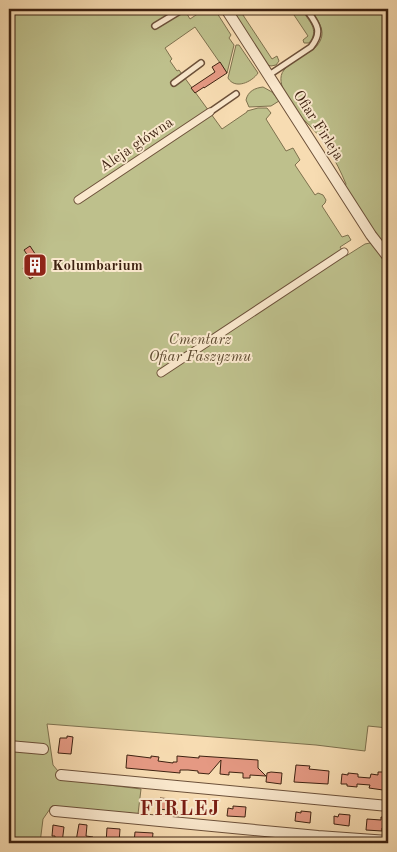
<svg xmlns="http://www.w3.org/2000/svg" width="397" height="852" viewBox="0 0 397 852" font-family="'Old Standard TT',serif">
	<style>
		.green { fill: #bec08c; stroke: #7e714e }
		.building { fill: #e59983; stroke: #3e2211 }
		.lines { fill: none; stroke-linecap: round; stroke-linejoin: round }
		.service-casing { stroke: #6c5039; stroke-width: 8 }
		.pedestrian-casing { stroke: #6c5039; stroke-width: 9 }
		.minor-casing { stroke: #6c5039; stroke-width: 12 }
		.service { stroke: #fae8cd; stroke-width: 5 }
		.pedestrian { stroke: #fae8cd; stroke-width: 7 }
		.minor { stroke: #fae8cd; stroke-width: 10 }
		.labels { text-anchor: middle; stroke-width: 4; stroke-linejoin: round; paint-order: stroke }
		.street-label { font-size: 15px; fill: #3e2211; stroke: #fae8cd }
		.poi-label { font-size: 15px; font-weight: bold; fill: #3e2211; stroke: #fae8cd; text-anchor: start }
		.park-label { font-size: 15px; font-style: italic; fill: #5e4a30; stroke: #fae8cd }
		.district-label { font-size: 20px; font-weight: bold; letter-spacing: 1px; fill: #7a1f14; stroke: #fae8cd }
	</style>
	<rect width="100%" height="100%" fill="#f7dcb2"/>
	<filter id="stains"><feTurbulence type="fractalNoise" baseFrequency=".004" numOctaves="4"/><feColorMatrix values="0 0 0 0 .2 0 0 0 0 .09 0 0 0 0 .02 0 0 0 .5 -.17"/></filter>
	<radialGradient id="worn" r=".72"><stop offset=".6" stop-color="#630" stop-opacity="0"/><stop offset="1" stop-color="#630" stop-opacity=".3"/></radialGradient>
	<path class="green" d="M9,9h187l-9,5 3,5 15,-10h7l5,4 14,22 -2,3 5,7 -7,28 -32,-46 -30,21 7,11 -2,2 7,10 2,-1 43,59 25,-17v-1l11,-3h9l4,5 -5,6 20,32 7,-3 7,12 -5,5 20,30 3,-2 5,2 3,5 -1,3 -3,3 20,31 6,-2 3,5 -11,7 6,9 19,-12 5,-1 3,2 15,19v464l-20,-2 -3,25 -49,-6 -269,-21 6,41 5,6 2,8 81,10 -3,25 -86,-8 -9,13 -3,24h-31z
		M231,9h8l33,50 5,-3 2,5 -3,4 -5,1 -3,-1z
		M290,9h11c8,12 19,21 8,34h-5l-1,-3 5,-4z
		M311,9h77v243l-11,-15 -32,-51 1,-2c-10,-24 -23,-47 -43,-65h-1c-8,-11 -29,-36 -18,-49 7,-8 21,-15 30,-21 15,-15 6,-25 -3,-40z
		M236,45h3l19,28c-6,9 -23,17 -30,5z
		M263,87l9,5 7,9 -8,5 -22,1 -3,-7c2,-9 9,-12 17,-13z"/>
	<path class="building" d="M220,62l7,11 -23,15v-1l-9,6 -4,-5 24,-16 -3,-5z
		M30,246l15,23 -15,10 -7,-11 9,-6 -8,-12z
		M67,736l6,1 -2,17 -13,-1 2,-15h7z
		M127,755l24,3v-2l8,1 -1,4 15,2v-1h4v-6l22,2v-2l59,4v8l8,8 -16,-1v3h-7v-5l-14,-1v3l-9,-1 1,-14 -12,14 -11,-1v-2l-10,-1h-8v3l-54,-5z
		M296,765l14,1 -1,3 20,2 -1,13 -34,-2z
		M271,772l11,1 -1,11 -15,-2 1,-9z
		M378,772h7l-2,18 -14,-2 1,-3 -13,-1v3l-10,-1v-2h-6l1,-10 6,1v-2l10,1v3l12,1 1,-4 7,1z
		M160,798l12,1 -2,11 -14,-1v-10h4z
		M233,806l13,1 -1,10 -18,-1 1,-8 5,1z
		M301,811l10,1 -1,11 -15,-2 1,-9 5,1z
		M339,814l11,1 -1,11 -15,-2v-8l4,1z
		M381,817l7,1v6h-4v4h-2v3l-16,-1 1,-11 14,1z
		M79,824l8,1 -1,11 7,1v6h-16v-2h-1z
		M53,825l11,2 -2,16 -7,-1v-6h-3z
		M107,828l13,1 -1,14h-13z
		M135,832l18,1 -1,10h-18z"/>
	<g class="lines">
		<g class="service-casing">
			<path id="service" d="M155,26l28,-17
				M269,75l42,-28c13,-16 5,-24 -5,-38
				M174,83l27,-20
				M210,112l26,-18"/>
		</g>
		<g class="pedestrian-casing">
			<path id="pedestrian" d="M78,200l132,-88
				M161,373l183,-121"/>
		</g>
		<g class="minor-casing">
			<path id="minor" d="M226,9l145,226 17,22
				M9,746l34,3
				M61,775l327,31
				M55,811l263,25 70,5"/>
		</g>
		<use href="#service" class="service"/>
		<use href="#pedestrian" class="pedestrian"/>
		<use href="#minor" class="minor"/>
	</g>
	<defs>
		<g id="building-square" transform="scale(1.25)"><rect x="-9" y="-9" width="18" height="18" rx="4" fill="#8f2418" stroke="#fae8cd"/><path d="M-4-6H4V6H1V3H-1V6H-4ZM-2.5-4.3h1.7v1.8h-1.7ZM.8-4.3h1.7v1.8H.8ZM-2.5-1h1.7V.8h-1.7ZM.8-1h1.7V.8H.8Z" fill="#fff"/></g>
	</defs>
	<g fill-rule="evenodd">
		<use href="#building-square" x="35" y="265"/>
	</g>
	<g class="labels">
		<g class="street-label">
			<text transform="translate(319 125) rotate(57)" y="5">Ofiar Firleja</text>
			<text transform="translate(136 144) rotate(-34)" y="5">Aleja główna</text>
		</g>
		<g class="poi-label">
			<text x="52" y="270">Kolumbarium</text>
		</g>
		<g class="park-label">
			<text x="200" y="344">Cmentarz<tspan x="200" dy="17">Ofiar Faszyzmu</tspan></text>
		</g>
		<g class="district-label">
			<text x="180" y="815">FIRLEJ</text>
		</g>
	</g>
	<rect width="397" height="852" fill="none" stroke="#f7dcb2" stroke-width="30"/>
	<rect x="10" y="10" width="377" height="832" fill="none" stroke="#3e2211" stroke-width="2.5"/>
	<rect x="15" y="15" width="367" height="822" fill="none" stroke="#3e2211"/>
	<rect width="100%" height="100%" filter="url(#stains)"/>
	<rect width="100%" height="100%" fill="url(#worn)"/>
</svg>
